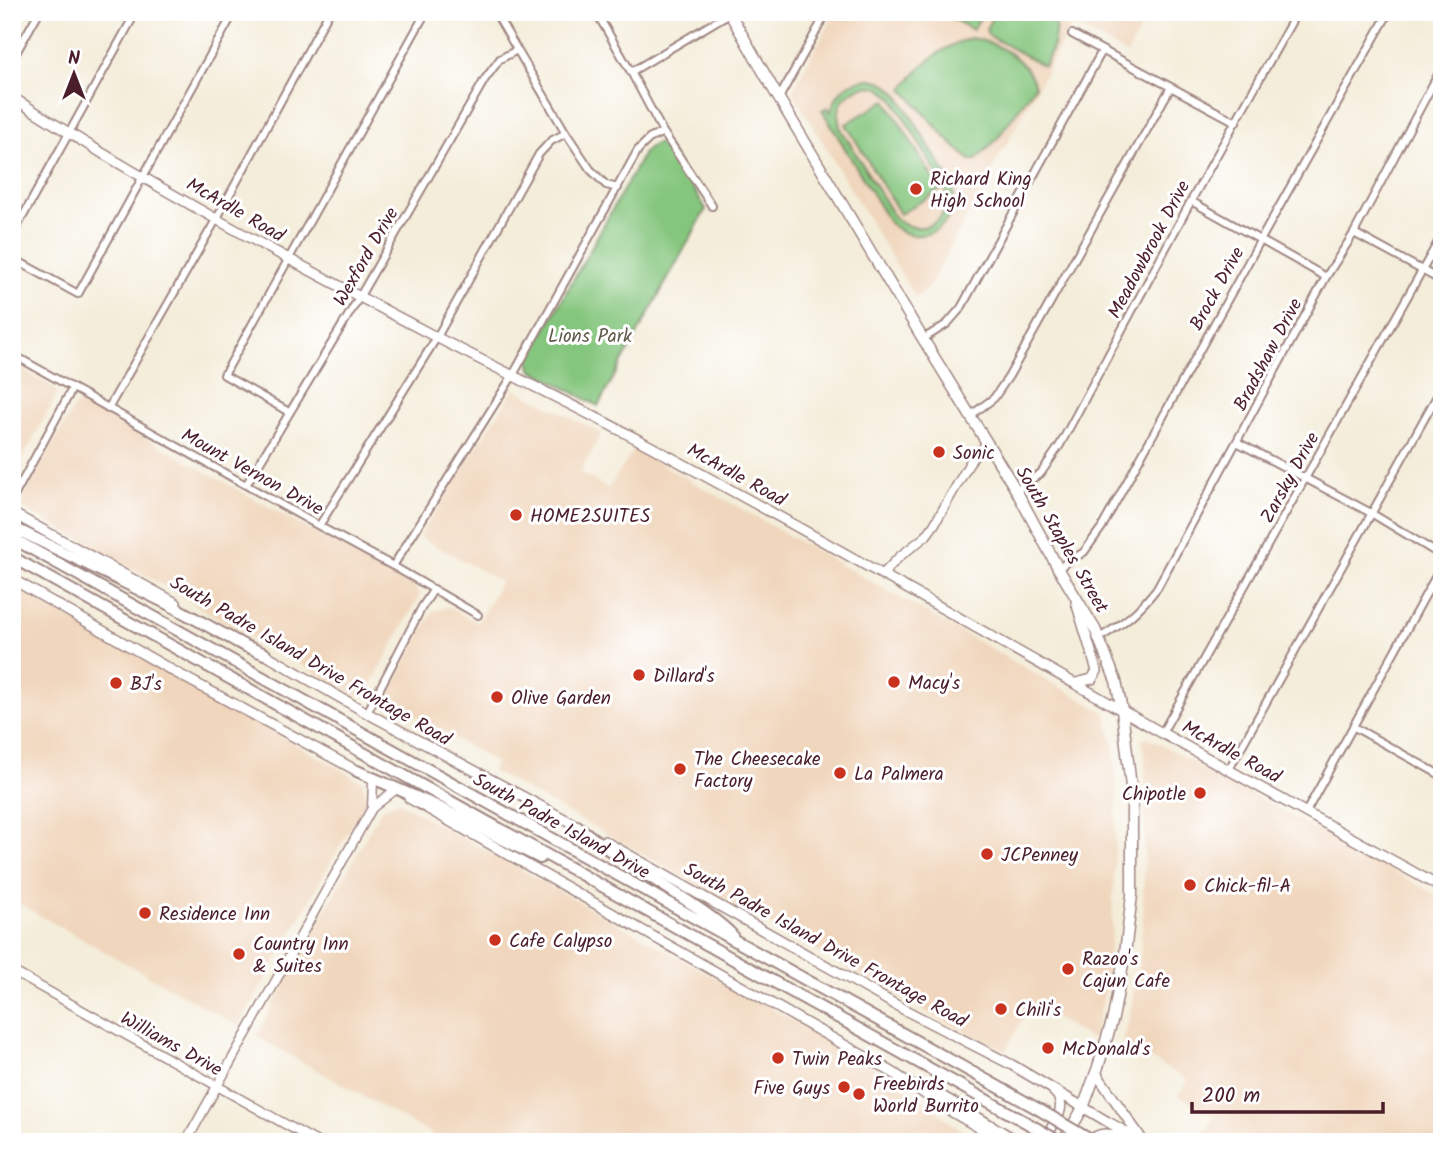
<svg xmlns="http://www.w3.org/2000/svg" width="1454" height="1154" viewBox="0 0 1454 1154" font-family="Kalam,sans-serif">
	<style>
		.built { fill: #f0d6bc }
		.green { fill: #85c67e; stroke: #687254; stroke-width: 2; fill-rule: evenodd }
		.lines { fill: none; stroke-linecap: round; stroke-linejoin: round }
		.minor-casing { stroke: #9f8682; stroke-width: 10 }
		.tertiary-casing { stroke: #9f8682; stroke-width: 11 }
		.secondary-casing { stroke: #9f8682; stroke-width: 12 }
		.primary-casing { stroke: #9f8682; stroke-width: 13 }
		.motorway-casing { stroke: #9f8682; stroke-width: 14 }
		.minor { stroke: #fff; stroke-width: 6 }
		.tertiary { stroke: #fff; stroke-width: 8 }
		.secondary { stroke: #fff; stroke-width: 9 }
		.primary { stroke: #fff; stroke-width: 10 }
		.motorway { stroke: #fff; stroke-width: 10 }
		.motorway-bridge-casing { stroke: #9f8682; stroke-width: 14; stroke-linecap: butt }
		.motorway-bridge { stroke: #fff; stroke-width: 10 }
		.poi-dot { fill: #c8321e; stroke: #fff; stroke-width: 2.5 }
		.labels { text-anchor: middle; stroke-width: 6; stroke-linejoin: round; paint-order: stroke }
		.poi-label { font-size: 19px; fill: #4a1f2b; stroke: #fff; text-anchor: start }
		.street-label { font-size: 19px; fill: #4a1f2b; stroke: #fff }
		.park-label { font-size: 19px; fill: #5f5948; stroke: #fff }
	</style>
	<rect width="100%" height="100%" fill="#fff"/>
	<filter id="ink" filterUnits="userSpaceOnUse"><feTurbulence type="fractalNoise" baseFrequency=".0143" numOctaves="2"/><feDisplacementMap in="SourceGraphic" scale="14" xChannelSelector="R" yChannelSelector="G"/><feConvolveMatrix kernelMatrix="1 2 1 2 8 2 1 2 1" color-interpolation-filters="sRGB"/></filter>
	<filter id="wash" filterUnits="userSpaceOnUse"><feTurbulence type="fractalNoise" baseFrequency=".00686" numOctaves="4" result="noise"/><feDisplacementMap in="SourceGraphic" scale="28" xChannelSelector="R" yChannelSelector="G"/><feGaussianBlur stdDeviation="1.57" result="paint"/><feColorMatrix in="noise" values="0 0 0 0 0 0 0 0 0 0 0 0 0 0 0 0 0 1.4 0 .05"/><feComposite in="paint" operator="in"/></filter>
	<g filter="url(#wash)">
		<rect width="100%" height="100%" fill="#f4edda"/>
		<path class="built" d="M836,12h313l-22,42 -55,-30 -144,264 -13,9 -123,-206z
			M12,363l40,24 6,6 -46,84z
			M514,389l88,44 -22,39 28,17 26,-40 472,264 8,36 3,45 -5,136 -8,65 -11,45 -62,-35 -26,46 -72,-36 -441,-244 4,-8 -109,-65 46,-87 15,-4 30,16 23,-42 -82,-44z
			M84,403l188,106 142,76 6,10 -54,99 -8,2 -142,-79 -37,-23 -157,-86 -1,-6 54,-97z
			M12,586l351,196 3,18 -127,226 -227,-126z
			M1147,737l295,161v244h-242l13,-26 -35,-21 10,-15 -66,-37 7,-24 11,-62 3,-40 2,-101v-60l-3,-14 1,-3z
			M398,802l452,250 74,49 31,25 27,16h-537l-189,-106 126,-228z"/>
		<path class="green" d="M940,12h43l-10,18z
			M995,12h59c4,20 0,36 -10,54l-56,-31 -2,-6z
			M971,38c26,4 56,21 64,48l-39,54 -20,20h-6l-21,-19 -46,-52c18,-25 38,-42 68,-51z
			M872,79l11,3 14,11 55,91c12,41 -34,69 -63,38l-67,-112 6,-3 3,5c5,-21 19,-33 41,-33zM871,86l9,2 12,9 53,90c11,33 -26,54 -51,30l-54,-90c-6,-23 8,-40 31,-41z
			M886,100l54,90 -40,24 -54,-90z
			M662,143l5,4 39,62 -108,197 -67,-37 -2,-10 116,-208 10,-7z"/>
	</g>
	<g filter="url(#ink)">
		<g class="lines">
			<g class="minor-casing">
				<path id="minor" d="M495,12l71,121 24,36 16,16 12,3
					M596,12l35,60 32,60 49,74
					M1072,34l164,88
					M12,60l27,-48
					M631,72l99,-59
					M779,98l48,-86
					M1191,201l135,76
					M1354,233l88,48
					M12,236l124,-224
					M12,258l66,36 156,-282
					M923,339l24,-15 14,-16 141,-257
					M12,354l307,172 74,40 85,49
					M108,409l109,-191 112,-206
					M289,412l-65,-37 202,-363
					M970,416l24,-18 15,-22 162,-289
					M1237,442l134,71 71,43
					M246,485l114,-189 125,-217 15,-20 17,-9
					M1016,490l25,-17 19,-28 131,-244 106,-189
					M12,500l60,-111
					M319,526l118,-189 102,-183 12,-13 15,-8
					M393,566l120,-191 125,-225 11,-11 14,-7
					M1058,568l26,-16 18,-25 159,-288 128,-227
					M1099,638c27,-16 39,-26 58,-50l169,-311 28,-44 88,-166
					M367,713l55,-106 12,-18
					M1354,727l88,49
					M1162,733l280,-498
					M1229,769l213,-382
					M1306,812l136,-247"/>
			</g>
			<g class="tertiary-casing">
				<path id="tertiary" d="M883,574l16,-17 27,-21 8,-11 39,-68 14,-13
					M372,808l1,-28
					M12,971l305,171
					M186,1142l186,-334 23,-18"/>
			</g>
			<g class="secondary-casing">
				<path id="secondary" d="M12,97c136,88 279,164 422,239 70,36 142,70 212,108 174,93 344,192 516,289 93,52 187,103 280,155
					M12,513l164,90
					M12,579l161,92 190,103
					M261,652l106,61 216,116
					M1076,683l16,-4 5,-8 -21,-69
					M409,798l483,274 57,38 55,32
					M604,841l301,169 107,55 96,57 36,20
					M1096,1073l45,65
					M926,1094l16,2 77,46
					M1042,1142c9,-15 29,-35 12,-50
					M1090,1142c10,-14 27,-6 42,-3"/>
			</g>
			<g class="primary-casing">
				<path id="primary" d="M729,12l46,80 148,247 93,151 42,78 37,61 21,52 6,29 10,85v100l-7,58 -12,65 -15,49 -15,41 -20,34"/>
			</g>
			<g class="motorway-casing">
				<path id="motorway" d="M12,527l160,79 71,39 22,9
					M12,538l1026,571
					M12,557l1017,567
					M357,771l77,34 106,53
					M577,826c35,29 75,51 112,76 15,10 31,20 43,33"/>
			</g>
			<use href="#minor" class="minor"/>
			<use href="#tertiary" class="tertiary"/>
			<use href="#secondary" class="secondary"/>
			<use href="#primary" class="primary"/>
			<use href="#motorway" class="motorway"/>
			<g class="motorway-bridge-casing">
				<path id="motorway-bridge" d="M1038,1109l56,33
					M1029,1124l31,18"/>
			</g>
			<use href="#motorway-bridge" class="motorway-bridge"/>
		</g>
	</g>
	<g class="poi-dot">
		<circle cx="916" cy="189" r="7"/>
		<circle cx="939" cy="452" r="7"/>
		<circle cx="516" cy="515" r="7"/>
		<circle cx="639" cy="675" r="7"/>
		<circle cx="894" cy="682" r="7"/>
		<circle cx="116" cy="683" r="7"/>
		<circle cx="497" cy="697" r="7"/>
		<circle cx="680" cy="769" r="7"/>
		<circle cx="840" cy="773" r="7"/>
		<circle cx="1200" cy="793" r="7"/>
		<circle cx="987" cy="854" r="7"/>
		<circle cx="1190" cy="885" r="7"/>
		<circle cx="145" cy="913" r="7"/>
		<circle cx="495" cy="940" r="7"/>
		<circle cx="239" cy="954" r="7"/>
		<circle cx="1068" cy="969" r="7"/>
		<circle cx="1001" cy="1009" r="7"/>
		<circle cx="1048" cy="1048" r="7"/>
		<circle cx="778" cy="1058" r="7"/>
		<circle cx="844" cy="1087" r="7"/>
		<circle cx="859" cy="1094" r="7"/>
	</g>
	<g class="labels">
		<g class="poi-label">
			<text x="930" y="185">Richard King<tspan x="930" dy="22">High School</tspan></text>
			<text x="953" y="459">Sonic</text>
			<text x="530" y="522">HOME2SUITES</text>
			<text x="653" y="682">Dillard's</text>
			<text x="908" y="689">Macy's</text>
			<text x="130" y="690">BJ's</text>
			<text x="511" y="704">Olive Garden</text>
			<text x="694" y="765">The Cheesecake<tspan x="694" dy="22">Factory</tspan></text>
			<text x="854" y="780">La Palmera</text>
			<text x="1186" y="800" text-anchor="end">Chipotle</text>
			<text x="1001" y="861">JCPenney</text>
			<text x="1204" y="892">Chick-fil-A</text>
			<text x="159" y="920">Residence Inn</text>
			<text x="509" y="947">Cafe Calypso</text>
			<text x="253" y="950">Country Inn<tspan x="253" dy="22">&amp; Suites</tspan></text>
			<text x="1082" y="965">Razoo's<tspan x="1082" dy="22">Cajun Cafe</tspan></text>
			<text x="1015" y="1016">Chili's</text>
			<text x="1062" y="1055">McDonald's</text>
			<text x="792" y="1065">Twin Peaks</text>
			<text x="873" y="1090">Freebirds<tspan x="873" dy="22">World Burrito</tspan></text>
			<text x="830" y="1094" text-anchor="end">Five Guys</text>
		</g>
		<g class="street-label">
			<text transform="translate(236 209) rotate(30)" y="7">McArdle Road</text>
			<text transform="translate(1148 249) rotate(-62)" y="7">Meadowbrook Drive</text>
			<text transform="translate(365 256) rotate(-60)" y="7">Wexford Drive</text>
			<text transform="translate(1216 288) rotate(-61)" y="7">Brock Drive</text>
			<text transform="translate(1267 354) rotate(-62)" y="7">Bradshaw Drive</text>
			<text transform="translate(253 471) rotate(29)" y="7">Mount Vernon Drive</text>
			<text transform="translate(737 474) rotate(29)" y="7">McArdle Road</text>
			<text transform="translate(1289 477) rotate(-61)" y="7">Zarsky Drive</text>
			<text transform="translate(1063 539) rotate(60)" y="7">South Staples Street</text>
			<text transform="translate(311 660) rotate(30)" y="7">South Padre Island Drive Frontage Road</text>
			<text transform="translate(1232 751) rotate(29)" y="7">McArdle Road</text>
			<text transform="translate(562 825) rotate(29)" y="7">South Padre Island Drive</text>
			<text transform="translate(826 944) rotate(29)" y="7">South Padre Island Drive Frontage Road</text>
			<text transform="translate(172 1043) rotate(29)" y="7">Williams Drive</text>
		</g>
		<g class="park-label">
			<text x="590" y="342">Lions Park</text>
		</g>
	</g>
	<rect width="1454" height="1154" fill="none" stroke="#fff" stroke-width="42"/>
	<g transform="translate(74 74)" stroke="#ffffff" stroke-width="5" paint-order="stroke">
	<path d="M0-5L12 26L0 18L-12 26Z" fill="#4a1f2b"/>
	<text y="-10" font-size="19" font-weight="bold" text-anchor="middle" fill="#4a1f2b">N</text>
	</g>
	<path d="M1192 1102v10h191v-10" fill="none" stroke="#4a1f2b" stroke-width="3.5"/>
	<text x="1202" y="1102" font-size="21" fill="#4a1f2b" stroke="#ffffff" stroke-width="5" paint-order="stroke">200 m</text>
</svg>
